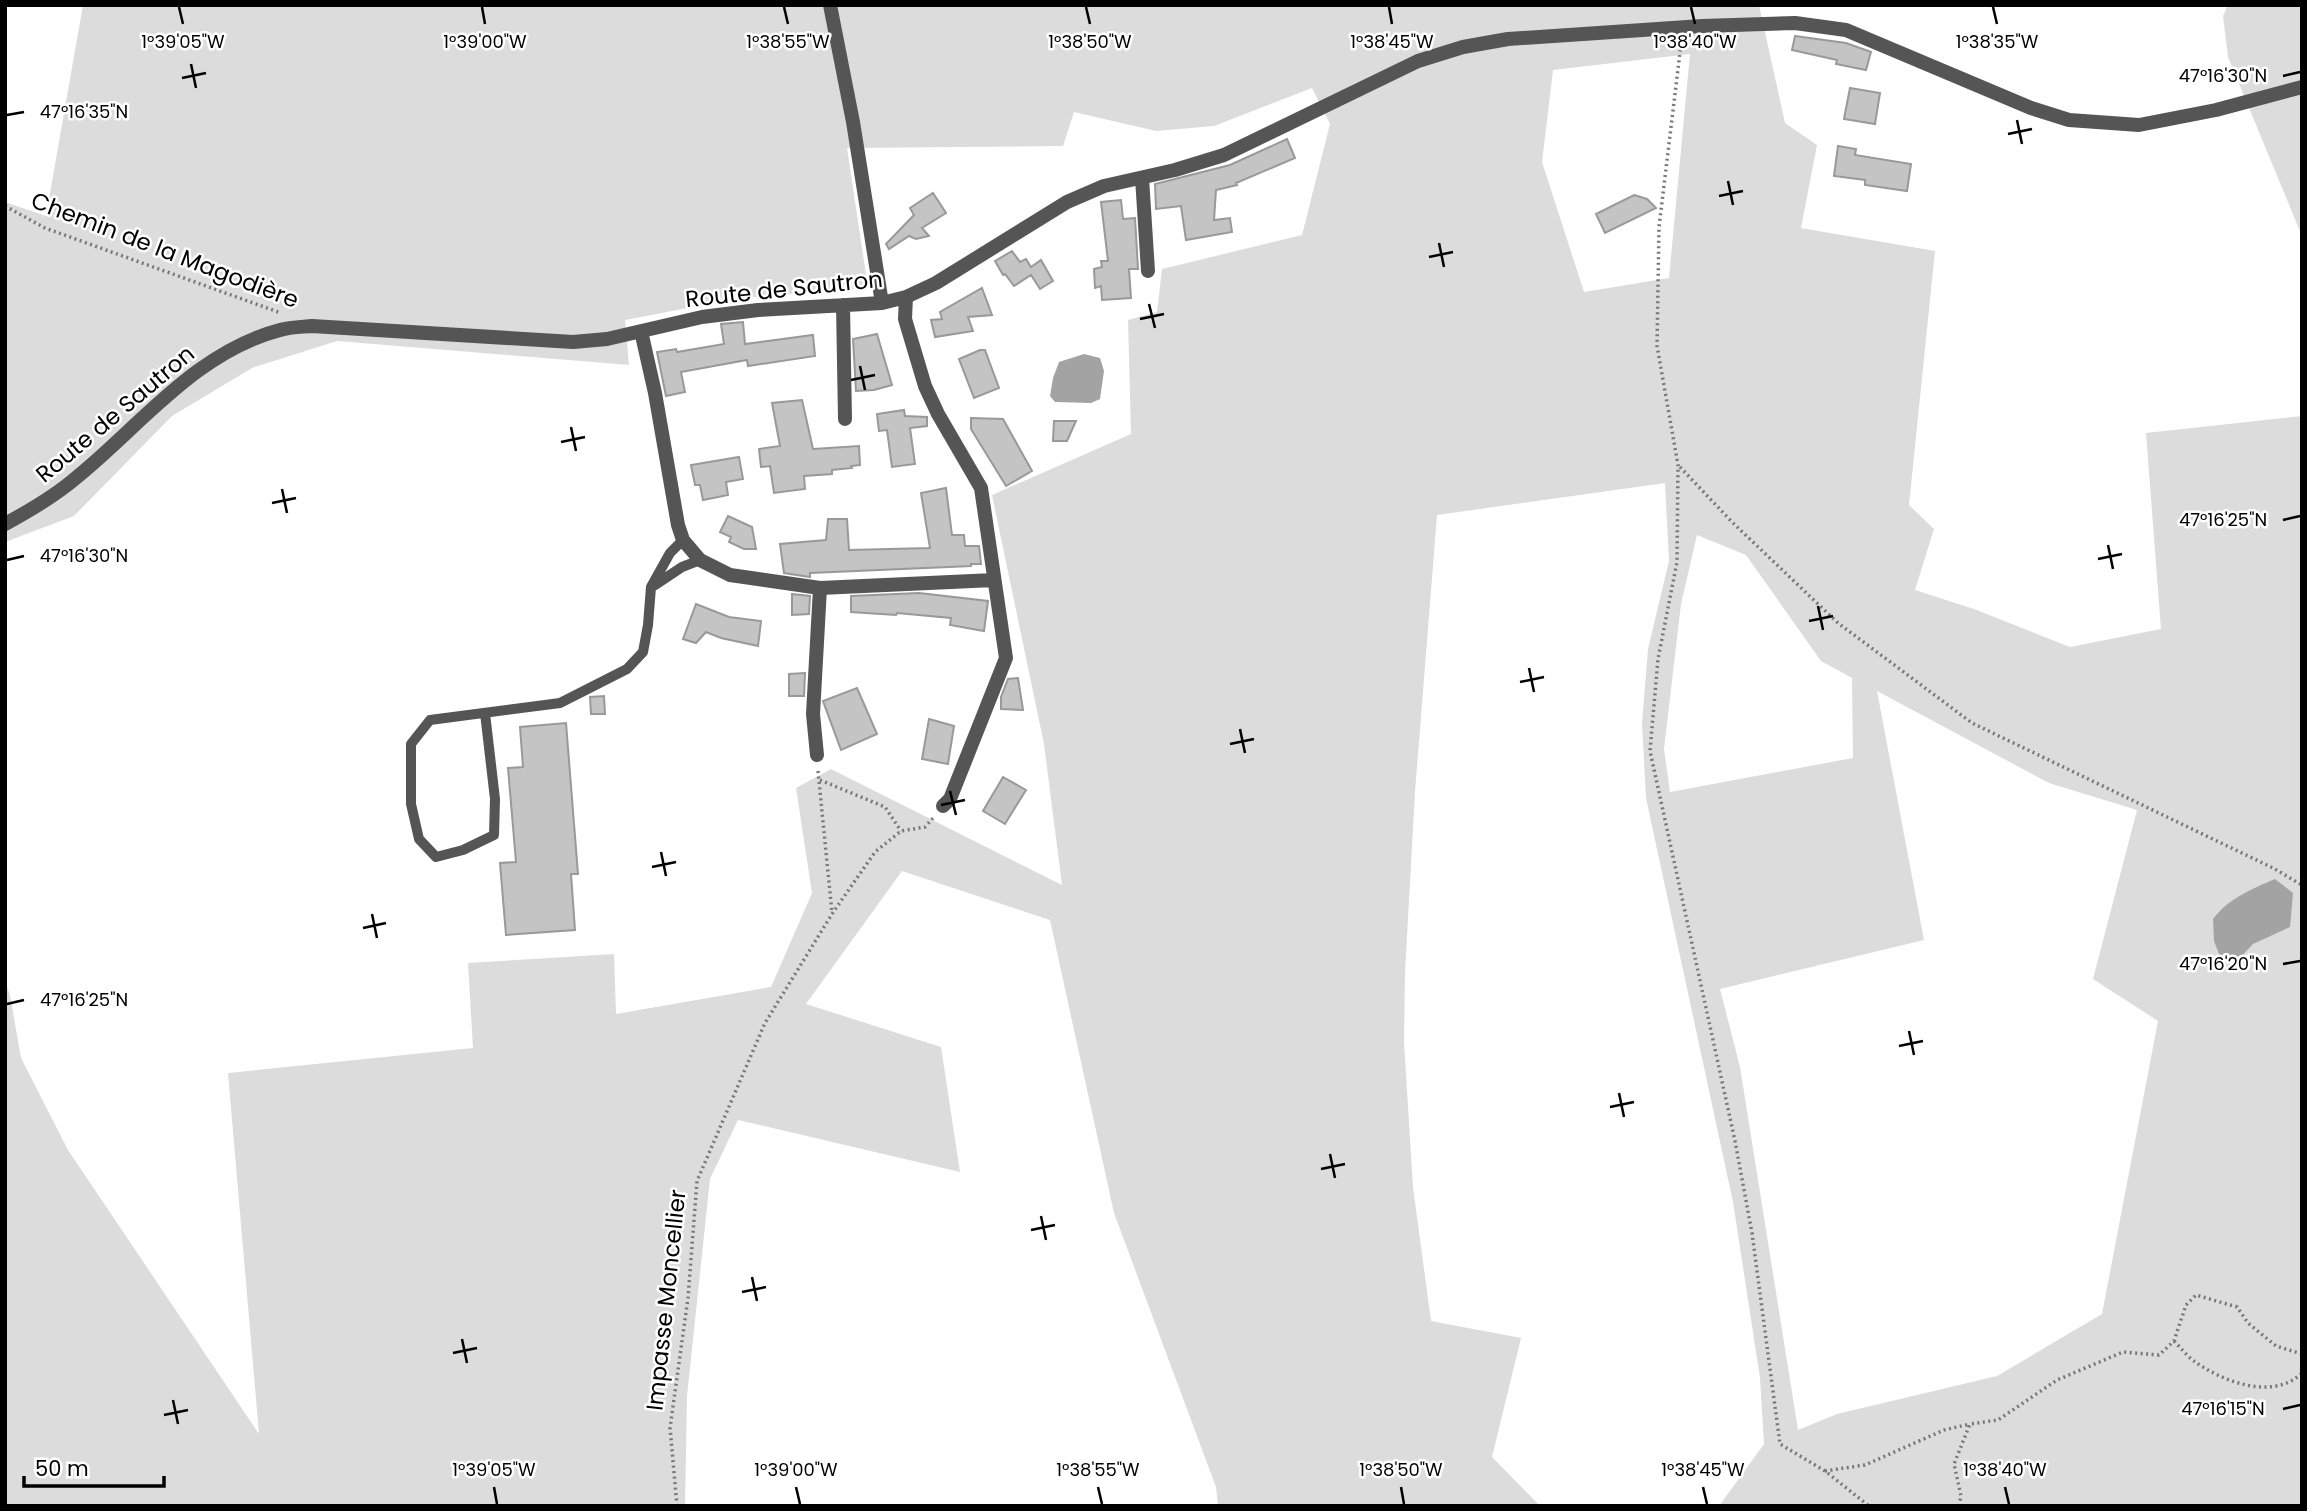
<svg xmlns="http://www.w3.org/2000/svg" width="2307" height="1511" viewBox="0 0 2307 1511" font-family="Poppins,sans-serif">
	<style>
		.green { fill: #dcdcdc; fill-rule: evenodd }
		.water { fill: #a3a3a3 }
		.building { fill: #c4c4c4; stroke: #999; stroke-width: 2 }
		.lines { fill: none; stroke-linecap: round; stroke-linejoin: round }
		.path { stroke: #777; stroke-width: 3.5; stroke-dasharray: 2 3.5; stroke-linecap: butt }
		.lane { stroke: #555; stroke-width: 10 }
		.street { stroke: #555; stroke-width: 14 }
		.ticks { fill: none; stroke: #000; stroke-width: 2.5 }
		.labels { text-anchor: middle; stroke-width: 5; stroke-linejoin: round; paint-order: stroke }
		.street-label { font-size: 23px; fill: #000; stroke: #fff }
		.ticks-label { font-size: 18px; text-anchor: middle; fill: #000; stroke: #fff; stroke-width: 5; stroke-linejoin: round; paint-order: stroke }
	</style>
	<rect width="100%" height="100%" fill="#fff"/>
	<path class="green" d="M83,5h1676l26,118 32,22 -16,83 134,23 -26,254 25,24 -19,61 59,19 96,38 91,-18 -15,-196 156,-17v1090h-583l45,-62 -4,-66 -27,-176 -87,-404 -4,-75 6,-74 21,-88 -4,-78 -228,32 -22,277 -10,180 -1,70 9,145 18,134 90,17 -29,119 48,49h-322l-2,-19 -102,-274 -64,-293 -148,-49 -96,133 135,43 19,125 -222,-52 -28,59 -23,217 -2,110h-680v-524l5,13 11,63 47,92 191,284 -31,-361 245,-25 -5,-85 146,-9 2,60 155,-27 41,-94 -16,-105 35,-19 231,116 -18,-141 -52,-249 139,-61 -3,-114 29,-8 5,-43 140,-34 28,-111 -18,-36 -98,38 -58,5 -82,-19 -11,34 -216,2 21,140 -128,10 -115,22 4,45 -292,-24 -85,27 -80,48 -98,100 -69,26v-340l41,14zM1690,54l-21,224 -85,14 -42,-130 11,-92zM1697,535l49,20 75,106 31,17 1,80 -183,34 -6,-43 17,-145zM1877,691l172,92 88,27 -44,169 65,42 -56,293 -105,62 -160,38 -39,16 -58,-363 -20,-78 204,-49z
		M2228,5h74v231l-74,-179 -5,-41z"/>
	<path class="water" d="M1084,354l16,4 4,13 -4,28 -9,4 -36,-1 -5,-6 3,-18 6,-16z
		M2275,879l18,14 -3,34 -37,17 -14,15 -17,3 -8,-21 -1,-22c16,-21 39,-30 62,-40z"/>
	<path class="building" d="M1795,36l51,7 25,9 -5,18 -30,-6 1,-4 -45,-10z
		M1850,88l30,5 -5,31 -31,-5z
		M1287,139l8,19 -59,25 1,2 -21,5 -2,30 16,-2 2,14 -46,8 -5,-34 -25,3 -1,-25 75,-19z
		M1838,146l18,3 -1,6 56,9 -4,27 -42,-6v-5l-31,-4z
		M933,193l13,20 -24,15 7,8 -13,3 -7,-3 -20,13 -3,-5 28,-29 -4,-7z
		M1634,195l13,4 9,9 -51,25 -9,-19z
		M1121,200l2,19 12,-1 3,51h-9l2,29 -29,2 -1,-14 -6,2 -1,-19 8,-2 -1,-6h7l-7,-59z
		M1012,251l8,11 6,-3 5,8 10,-7 12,21 -13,8 -9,-14 -17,11 -9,-12 -2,1 -8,-14z
		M982,288l10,27 -24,2 5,14 -38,6 -4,-17 11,-1 -2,-7z
		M743,322l2,22 68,-9 2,21 -67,10 -1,-6 -66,12 4,20 -19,4 -9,-44 19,-3 1,3 47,-8 -3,-20z
		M877,334l15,51 -18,5 -18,1 -3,-52z
		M980,350h5l14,38 -25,10 -15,-39z
		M802,400l11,49 46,-3 1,19 -9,1 1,2 -20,2v4l-28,2 1,13 -31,4 -4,-27 -9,1 -2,-18 21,-3 -8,-43z
		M904,410l1,6 22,1v9l-17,2 5,36 -23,3 -5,-37 -8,1 -2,-17z
		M971,418l32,1 29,52 -26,15 -35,-57z
		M1054,421h22l-9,20h-14z
		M739,457l4,22 -17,3 2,13 -25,5 -3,-15h-5l-4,-20z
		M946,488l6,47h12l1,11h14l2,18h-10v2l-161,7v4l-26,-4 -4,-29 46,-4 2,-21h19l2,31 81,-2 -9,-55z
		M728,516l24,11 4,22h-12l-15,-7 2,-5 -11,-5z
		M919,593l69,8 -4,30 -34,-6 1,-7 -54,-5 -1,2 -45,-3v-16z
		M792,594l18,2 -1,18 -17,1z
		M696,604l33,13 32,4 -3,25 -37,-8 -15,-6 -10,11 -13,-4z
		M805,673l-1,23h-15v-22z
		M1018,678l5,32 -22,-1v-12l7,-18z
		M857,688l20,46 -36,16 -18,-49z
		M604,696l1,18h-14l-1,-17z
		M929,719l25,7 -6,38 -26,-5z
		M566,723l12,151h-7l4,56 -69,5 -6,-72 16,-1 -8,-94 15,-1 -3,-40z
		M1003,777l23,13 -21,34 -22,-13z"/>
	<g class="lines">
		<path class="path" d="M1681,44l-22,183 -2,119 21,119 -1,97 -19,97 -8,92 85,390 17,92 28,211 45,27 44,35
			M5,206l40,22 236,85
			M1680,467l52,55 106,101 134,100 301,145 29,17
			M818,771l14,142
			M820,780l65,27 16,24
			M2174,1341c7,7 13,15 20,20 29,21 79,40 108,12
			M1825,1471l40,-6 79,-35 26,-6
			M677,1506l-7,-78 18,-130 9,-117 68,-158 67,-109 43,-62 26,-21 24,-4 8,-9
			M1959,1506l2,-10 -7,-32 16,-40 28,-4 59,-40 66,-28 36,3 15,-14 12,-36 10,-10 41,12 11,16 28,23 26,8"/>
		<path class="lane" d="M655,585l27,-18 18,-7
			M485,713l10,86 -1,36 -31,15 -27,7 -17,-18 -8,-35v-60l19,-24 130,-17 67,-34 16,-17 5,-27 3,-38 19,-34 13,-13"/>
		<path class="street" d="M830,5l23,117 29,181
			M1142,178l6,93
			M906,297l-1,22 20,67 13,28 43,74 25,170 -56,141 -7,7
			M843,305l2,114
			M641,331l14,62 23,132 5,15 17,20 30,15 90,13 174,-8
			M5,524c26,-14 50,-28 72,-47 64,-52 119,-125 203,-147 10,-3 21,-3 32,-4l261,16 34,-3 95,-22 56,-7 124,-7 24,-6 30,-14 131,-81 37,-16 71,-16 49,-15 194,-94 45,-14 45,-8 194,-13 93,-3 51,7 185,78 38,12 70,5 77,-15 86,-23
			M817,755l-4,-41 7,-126"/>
	</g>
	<path class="ticks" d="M179,7l4,17M482,7l3,17M784,7l4,17M1086,7l4,17M1389,7l3,17M1691,7l4,17M1993,7l4,17M191,64l5,24M2283,76l17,-4M182,78l24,-5M7,115l17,-3M2017,120l5,24M2008,134l24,-5M1728,181l5,24M1719,196l24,-5M1439,243l5,24M1429,257l24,-5M1149,304l6,24M1140,319l24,-5M860,366l5,24M851,380l24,-5M571,427l5,24M561,442l24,-5M282,489l5,24M272,503l24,-5M2283,520l17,-4M2108,545l5,24M2098,559l24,-5M7,560l17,-4M1818,606l5,24M1809,621l24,-5M1529,668l5,24M1520,682l24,-5M1240,729l5,24M1230,744l24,-5M950,791l6,24M941,805l24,-5M661,852l5,24M652,867l24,-5M372,914l5,24M363,928l23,-5M2283,964l17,-3M7,1004l17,-4M1909,1031l5,24M1899,1046l24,-5M1619,1093l5,24M1610,1107l24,-5M1330,1154l5,24M1321,1169l24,-5M1041,1216l5,24M1031,1230l24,-5M752,1277l5,24M742,1292l24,-5M462,1339l5,24M453,1353l24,-5M173,1400l5,24M2283,1409l17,-4M164,1415l24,-5M494,1487l3,17M796,1487l4,17M1098,1487l4,17M1401,1487l3,17M1703,1487l4,17M2005,1487l4,17"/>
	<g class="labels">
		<g class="street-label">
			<text transform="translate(165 250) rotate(21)" y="8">Chemin de la Magodière</text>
			<text transform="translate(784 289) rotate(-6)" y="8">Route de Sautron</text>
			<text transform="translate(115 414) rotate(-40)" y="8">Route de Sautron</text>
			<text transform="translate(666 1300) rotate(-84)" y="8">Impasse Moncellier</text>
		</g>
	</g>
	<g class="ticks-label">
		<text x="1997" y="48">1°38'35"W</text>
		<text x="183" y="48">1°39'05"W</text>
		<text x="485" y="48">1°39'00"W</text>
		<text x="788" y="48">1°38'55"W</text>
		<text x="1090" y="48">1°38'50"W</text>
		<text x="1392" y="48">1°38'45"W</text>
		<text x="1695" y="48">1°38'40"W</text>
		<text x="2223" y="82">47°16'30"N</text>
		<text x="84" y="118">47°16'35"N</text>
		<text x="2223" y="526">47°16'25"N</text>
		<text x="84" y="562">47°16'30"N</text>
		<text x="2223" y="970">47°16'20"N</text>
		<text x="84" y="1006">47°16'25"N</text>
		<text x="2223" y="1415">47°16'15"N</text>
		<text x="494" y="1476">1°39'05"W</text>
		<text x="796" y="1476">1°39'00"W</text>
		<text x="1098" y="1476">1°38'55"W</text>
		<text x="1401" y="1476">1°38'50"W</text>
		<text x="1703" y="1476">1°38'45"W</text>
		<text x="2005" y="1476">1°38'40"W</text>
	</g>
	<rect width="2307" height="1511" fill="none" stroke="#000000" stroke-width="14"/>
	<path d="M24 1476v10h140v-10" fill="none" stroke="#000000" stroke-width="3.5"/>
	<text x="35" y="1476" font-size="21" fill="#000000" stroke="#ffffff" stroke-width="5" paint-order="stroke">50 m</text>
</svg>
